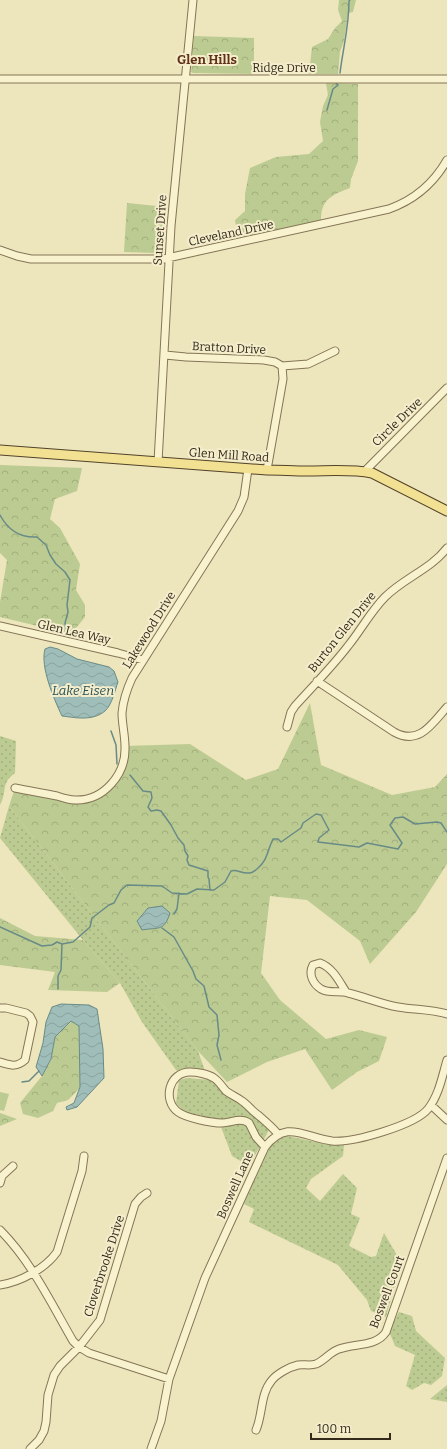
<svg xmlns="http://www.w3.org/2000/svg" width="447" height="1449" viewBox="0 0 447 1449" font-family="Bitter,serif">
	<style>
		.grass { fill: url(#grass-dots) }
		.forest { fill: url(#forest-crowns) }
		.park { fill: #bccb91 }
		.water { fill: url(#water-waves); stroke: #688b87 }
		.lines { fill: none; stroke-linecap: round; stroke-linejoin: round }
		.stream { stroke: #688b87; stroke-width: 1.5 }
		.minor-casing { stroke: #847556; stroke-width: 9 }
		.major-casing { stroke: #52422b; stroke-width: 11 }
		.minor { stroke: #f8f2cf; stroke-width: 7 }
		.major { stroke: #f2e192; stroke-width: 9 }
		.labels { text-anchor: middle; stroke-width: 4; stroke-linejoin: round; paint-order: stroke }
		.street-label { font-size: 12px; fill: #342a1b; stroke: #f5eecc }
		.neighbourhood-label { font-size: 13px; font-weight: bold; fill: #60321a; stroke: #f5eecc }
		.water-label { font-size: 13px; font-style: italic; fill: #2a5154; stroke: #f5eecc }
	</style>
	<defs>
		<pattern id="grass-dots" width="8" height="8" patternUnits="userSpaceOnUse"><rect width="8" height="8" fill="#bccb91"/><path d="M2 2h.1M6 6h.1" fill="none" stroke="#a2ae7c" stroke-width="1.8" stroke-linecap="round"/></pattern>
		<pattern id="forest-crowns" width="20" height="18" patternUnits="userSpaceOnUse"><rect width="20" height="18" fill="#bccb91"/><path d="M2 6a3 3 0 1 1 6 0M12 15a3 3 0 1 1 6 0" fill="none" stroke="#a2ae7c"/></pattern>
		<pattern id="water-waves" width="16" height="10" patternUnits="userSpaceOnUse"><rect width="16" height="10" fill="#a0beb9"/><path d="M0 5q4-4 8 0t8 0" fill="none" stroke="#8aa39e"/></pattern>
	</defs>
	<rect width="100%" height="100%" fill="#ede5bc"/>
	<path class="grass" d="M0,736l16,5 -1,32c-15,11 -7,17 -15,32z
		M9,806l189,245 7,20 -25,1 -4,-2 -34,-48 -22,-39 -37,-43 -83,-102z
		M187,1078l24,2 12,13 15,8 31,29 -20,36 -17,-10 -14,-37 -34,-7 -8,-9 3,-23z
		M287,1136l35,7 22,2 -1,11 -32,23 -5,9 14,13 23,-27 14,14 -6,26 9,4 -11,28 22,11 5,-1 8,-23 17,29 -15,55 -15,-6 -4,-11 -29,-35 -89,-43 5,-13 -10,-5 25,-57 8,-7z
		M399,1312l13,4 4,15 29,27 -3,18 -11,9 -7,-2 -12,7 -6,-4 9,-31 -20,-9 -6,-15z
		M447,1385v17l-17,-3z"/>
	<path class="forest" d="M339,0h17l-3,12 -5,1 -4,28 -4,11 -2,22h-29l3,-27 16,-8 7,-11 7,-7 -4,-11z
		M194,36l60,2v36l-61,-1 -2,-1z
		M326,83l32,1v77l-7,18 -1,9c-18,7 -29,11 -29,32l-83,18 -3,-18 10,-9v-17l5,-26 26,-11 33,-3 14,-13 -3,-19 3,-16 5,-11z
		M127,203l40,4 -4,43 -7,3 -32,-1z
		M0,465l82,3 -5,23 -22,8 -5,20 10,9 20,36 -4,26 9,15v12l-14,17 -71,-17v-15l7,-42 -7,-7z
		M310,703l11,62 71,30 43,-8 12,-13v90l-31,48 -46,52 -10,-23 -53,-41 -37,-4 -9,77 19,27 46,39 33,-9 28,7 -8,24 -22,11 -25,18 -27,-41 -38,13 -40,20 -29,-31 -189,-245 6,-18 69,11 31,-18 10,-35 65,-2 56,36 32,-11z
		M0,918l35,18 48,4 37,43 -13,9 -59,-2 7,-18 -55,-7z
		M72,1021l7,5 1,62 -12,12 -11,3 -4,8 -15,7 -15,-4 -3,-11 22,-27 9,-16 4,-23z
		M0,1113l17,6 -17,7z"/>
	<path class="park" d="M0,1092l9,2 -5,17 -4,-1z"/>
	<path class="water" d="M50,647l8,2 19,10 32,8 5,4 4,11c-3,8 -6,23 -13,29 -12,10 -28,7 -43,5 -8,-17 -22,-49 -17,-67z
		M162,906l8,7c-6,19 -12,14 -28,17l-5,-9 11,-13z
		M61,1004l28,1 8,4 6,40 1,29 -27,29 -10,3 -1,-3 8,-4 6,-16 -1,-61 -8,-5 -16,16 -4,22 -9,17 -6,-9 7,-24 3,-21 6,-15z"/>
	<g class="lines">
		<path class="stream" d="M340,73c3,-25 9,-46 9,-72l1,-1
			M327,110l6,-21 5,-4 -2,-2
			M0,515c8,15 20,23 37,22l9,8 4,10 6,9 9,8 5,8 -3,25 1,7 -3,11 2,11
			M111,731l5,14 1,19
			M130,775l13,16 8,1 1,6 -4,9 3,4 6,-1 4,1 10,14 7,13 6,7 1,6 3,5 -1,4 2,5 19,6v6l1,2 1,11
			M174,914l3,-5 2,-16
			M0,927l42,19 10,-1 5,-3 5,2 11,-2 17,-15 2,-9 17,-13 5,-2 7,-13 6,-5 35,1 10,7 15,1 10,-5 17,1 11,-8 6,-11c6,-2 11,3 18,2 4,0 5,-2 8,-4 11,-9 10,-18 16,-30h5l3,3 20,-14 2,-5 13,-9 5,1 8,15 -10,8 -1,4 41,5 8,-4 31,6 4,-6 -12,-18 5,-7 8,-1 12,7 22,-2 4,1 6,9
			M162,928l12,9 19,34 3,8 8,7 5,21 8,8 2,20 -2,10 4,15
			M58,989v-13l3,-6 1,-26
			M22,1082l7,-1 10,-10"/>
		<g class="minor-casing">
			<path id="minor" d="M0,79h447
				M0,250l17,6 14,3h132l226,-50c25,-9 45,-26 58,-49
				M165,355l21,2 78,3 11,2 7,4 1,13 -16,91
				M282,366l26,-2 27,-13
				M158,462l13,-236 22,-226
				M364,472l83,-84
				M0,626l118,27 25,7
				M317,681l77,51c25,14 38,-8 53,-25
				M287,727l4,-15 4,-6c18,-20 37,-39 53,-60 13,-16 23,-35 37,-49 19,-19 46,-28 62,-49
				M15,788c14,3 28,5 42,8 6,2 12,4 18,4 29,1 51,-26 50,-53 0,-12 -3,-23 -3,-34 1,-12 5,-24 10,-35l106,-167 6,-14 4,-28
				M346,992c-7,-11 -13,-24 -26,-29l-7,2c-5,9 0,19 8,24 9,5 18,1 27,4 17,4 33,11 50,14 17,3 33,2 49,7
				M0,1008h6l20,5 4,3 3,6 -8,38c-9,8 -15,5 -25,2
				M431,1105l16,15
				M265,1147l-9,-10 -7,-14c-9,-6 -18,0 -27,0 -10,0 -36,-5 -44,-11 -16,-12 -9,-40 12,-40 7,0 18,2 24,6 5,3 8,9 12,13 5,4 11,6 16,10 6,4 10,10 16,14 8,7 13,11 20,19
				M0,1183l2,-7 11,-10
				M0,1230c31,31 51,73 73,111l6,6 10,6 80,26
				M0,1285c20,-3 45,-16 57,-33l25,-81 2,-15
				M256,1430c7,-16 4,-36 16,-50 5,-6 17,-13 26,-15 6,-1 12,1 18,-1 9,-4 14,-12 23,-15 16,-6 37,-2 47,-17l61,-174
				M30,1449l9,-9 5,-9 2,-9 2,-27 6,-20 6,-9 19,-19 21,-27 35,-116 6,-7 6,-4
				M151,1449l10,-28 8,-42 36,-101 60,-131c22,-28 38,-10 67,-6 21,2 83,-16 96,-32 11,-14 14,-32 19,-49"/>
		</g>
		<g class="major-casing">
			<path id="major" d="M0,450l267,20c13,0 27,1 40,1 22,0 44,-2 65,2l75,38"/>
		</g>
		<use href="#minor" class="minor"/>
		<use href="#major" class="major"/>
	</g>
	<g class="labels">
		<g class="street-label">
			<text x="284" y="72">Ridge Drive</text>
			<text transform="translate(160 230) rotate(-86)" y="4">Sunset Drive</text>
			<text transform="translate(231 233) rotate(-12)" y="4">Cleveland Drive</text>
			<text transform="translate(229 348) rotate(3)" y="4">Bratton Drive</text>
			<text transform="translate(397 422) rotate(-44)" y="4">Circle Drive</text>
			<text transform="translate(229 455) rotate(4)" y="4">Glen Mill Road</text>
			<text transform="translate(149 630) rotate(-58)" y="4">Lakewood Drive</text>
			<text transform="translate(74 632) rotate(13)" y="4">Glen Lea Way</text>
			<text transform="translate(342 632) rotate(-51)" y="4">Burton Glen Drive</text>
			<text transform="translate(235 1185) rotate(-66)" y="4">Boswell Lane</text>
			<text transform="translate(104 1266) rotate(-72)" y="4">Cloverbrooke Drive</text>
			<text transform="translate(387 1292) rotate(-69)" y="4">Boswell Court</text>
		</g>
		<g class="neighbourhood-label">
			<text x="207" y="64">Glen Hills</text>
		</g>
		<g class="water-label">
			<text x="83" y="695">Lake Eisen</text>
		</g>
	</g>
	<path d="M311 1433v6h79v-6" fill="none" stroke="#342a1b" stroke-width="2"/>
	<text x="317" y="1433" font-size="12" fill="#342a1b" stroke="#f5eecc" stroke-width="3" paint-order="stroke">100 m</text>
</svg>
